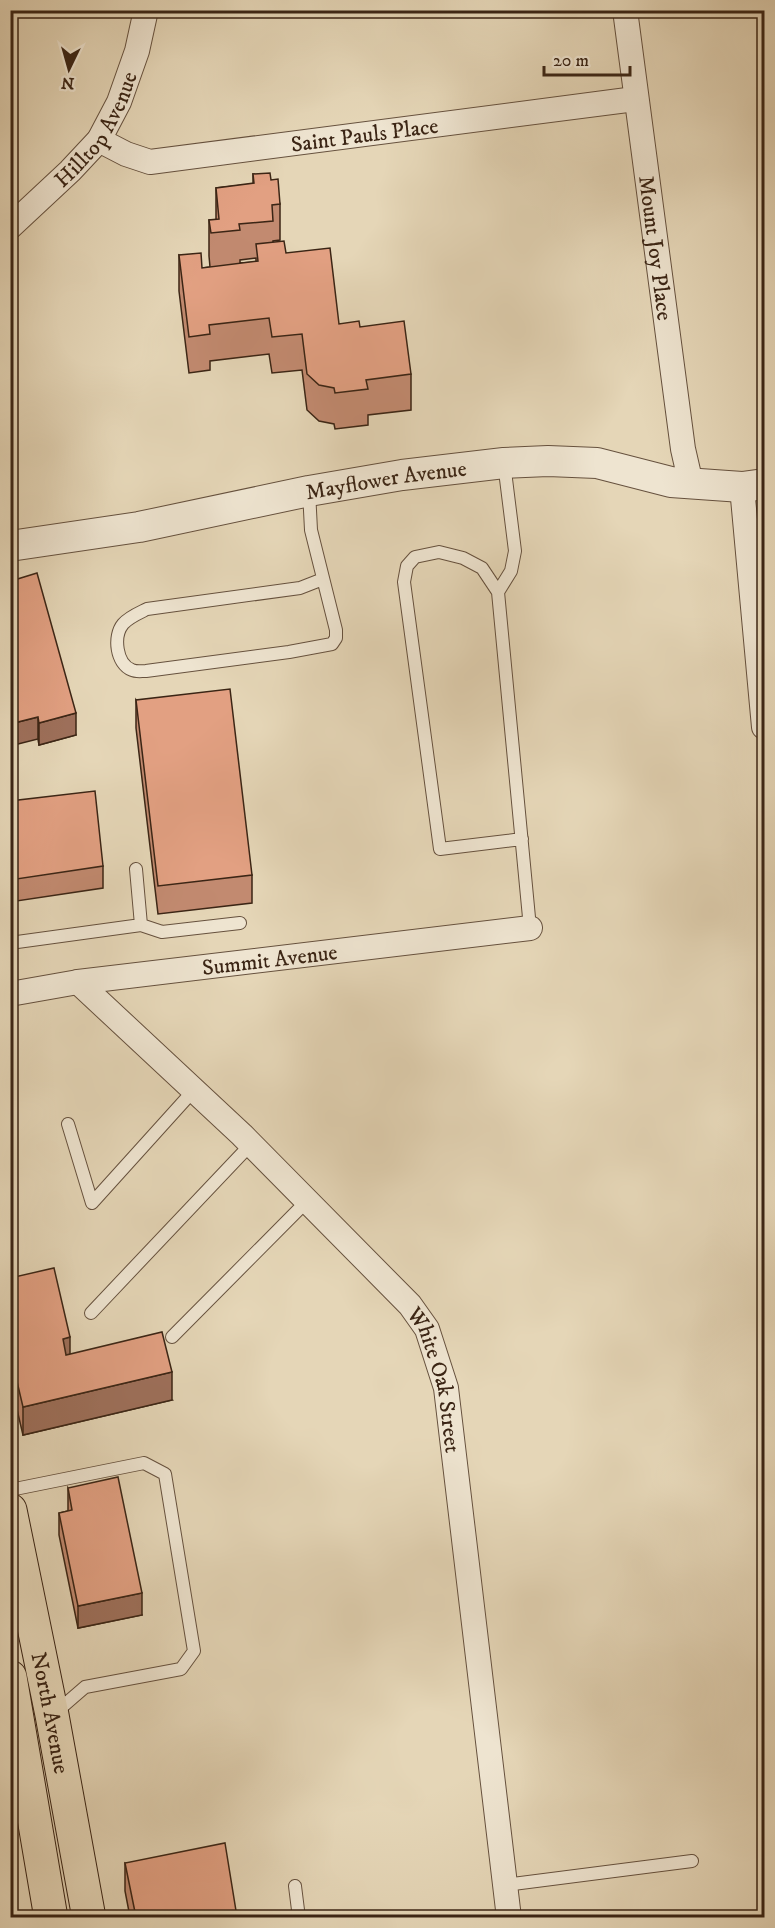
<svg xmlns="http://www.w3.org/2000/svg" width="775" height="1928" viewBox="0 0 775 1928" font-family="'IM FELL DW Pica',serif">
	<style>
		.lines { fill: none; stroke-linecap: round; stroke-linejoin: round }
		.service-casing { stroke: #66513e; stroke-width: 14 }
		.minor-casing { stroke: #66513e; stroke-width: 26 }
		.tertiary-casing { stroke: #66513e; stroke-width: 32 }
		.primary-casing { stroke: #3b2515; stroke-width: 35 }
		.service { stroke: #eee4d0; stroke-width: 12 }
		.minor { stroke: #eee4d0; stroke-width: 24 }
		.tertiary { stroke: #eee4d0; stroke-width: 30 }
		.primary { stroke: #e5d6b7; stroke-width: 33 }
		.wall { fill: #c28a70; stroke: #3b2515; stroke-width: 1.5; fill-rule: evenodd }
		.shaded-wall { fill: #9e705b; stroke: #3b2515; stroke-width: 1.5 }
		.building { fill: #e2a082; stroke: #3b2515; stroke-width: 1.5 }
		.labels { text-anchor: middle; stroke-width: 5; stroke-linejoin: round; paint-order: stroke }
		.street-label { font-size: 22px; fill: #3b2515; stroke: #eee4d0 }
	</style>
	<rect width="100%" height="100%" fill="#e5d6b7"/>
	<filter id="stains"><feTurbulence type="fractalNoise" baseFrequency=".00333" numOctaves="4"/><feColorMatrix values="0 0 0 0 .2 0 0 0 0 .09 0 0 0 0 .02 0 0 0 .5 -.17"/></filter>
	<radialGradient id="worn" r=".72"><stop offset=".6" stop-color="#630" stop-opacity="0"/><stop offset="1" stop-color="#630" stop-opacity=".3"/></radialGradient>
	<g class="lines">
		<g class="service-casing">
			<path id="service" d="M504,463l11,88 -4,20 -13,21 32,336
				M309,491l2,39 25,100v8l-4,6 -43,8 -143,19c-5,0 -10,1 -14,-1 -16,-6 -19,-34 -9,-46 6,-7 16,-11 24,-15l153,-21 23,-9
				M498,592l-16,-24 -19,-10 -24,-6 -24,5 -8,9 -3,16 36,267 82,-10
				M136,869l5,56
				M10,943l131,-18 21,7 78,-9
				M68,1124l24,79 102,-113
				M91,1313l160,-169
				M172,1337l135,-136
				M10,1490l134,-27 21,11 29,177 -13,18 -96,18 -30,26
				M505,1885l187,-24
				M295,1886l4,32"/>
		</g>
		<g class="minor-casing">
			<g id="minor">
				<path id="s1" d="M625,10l58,439 8,35"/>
				<path id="s2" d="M99,140l27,14 24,8 485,-63"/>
				<path id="s3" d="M10,227l60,-56 29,-31 20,-38 18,-51 9,-41"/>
				<path d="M742,487l22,240"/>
				<path id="s4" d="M78,982l164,153 168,170 17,24 19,59 63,530"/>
				<path id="s5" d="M10,994l68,-12 452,-54"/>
			</g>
		</g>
		<g class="tertiary-casing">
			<g id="tertiary">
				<path id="s6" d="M10,546l129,-19 170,-36 93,-16 102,-12 44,-2 49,2 74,19 71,5 22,-3"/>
			</g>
		</g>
		<g class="primary-casing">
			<g id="primary">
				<path id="s7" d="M10,1510l42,205 37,203"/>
				<path d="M10,1677l41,241"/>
			</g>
		</g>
		<use href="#service" class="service"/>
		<use href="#minor" class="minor"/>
		<use href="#tertiary" class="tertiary"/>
		<use href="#primary" class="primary"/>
	</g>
	<path class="wall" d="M253,174l18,6 9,24v36l-7,1v1l13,11 53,71 21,3 51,47v36l-43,5v10l-33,4 -1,-5 -15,-3 -12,-11 -5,-40 -30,3 -3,-19 -59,7v9l-21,3 -10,-82v-36l23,13 8,-1 -1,-11v-36h7v-32l37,-4zM256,258v4l-16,1v-3z
		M10,578l66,157 -37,10z
		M136,700l116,175v28l-94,11 -22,-186z
		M10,801l93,65v22l-93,14z
		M10,1278l60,76 102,46 -149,35 -13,-55z
		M68,1488l74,127 -64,13 -19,-93v-22l9,-2z
		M125,1863l112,54h-107l-5,-26z"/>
	<path class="shaded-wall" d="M76,713v22l-37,10v-22z
		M38,717v22l-28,7v-22z
		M70,1337v28l-7,2v-28z
		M172,1372v28l-149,35v-28z
		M142,1593v22l-64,13v-22z"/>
	<path class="building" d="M270,173l1,7 7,-1 2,25 -8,1 1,16 -34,3 1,6 -29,3 -2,-13 10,-1 -3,-31 38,-5 -1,-9z
		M284,241l2,12 44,-5 9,76 20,-3 1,6 44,-6 7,53 -45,6 2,9 -33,4 -1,-5 -15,-3 -12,-11 -5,-40 -30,3 -3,-19 -60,7 1,9 -21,3 -10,-82 22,-2 1,15 56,-7 -2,-17z
		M37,573l39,140 -37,10 -1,-6 -28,7v-146l1,3z
		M230,689l22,186 -94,11 -22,-186z
		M95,791l8,75 -93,14v-79z
		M54,1268l16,69 -7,2 3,16 96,-23 10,40 -149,35 -13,-55v-74z
		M118,1477l24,116 -64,13 -19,-93 13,-3 -4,-22z
		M225,1843l12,74h-101l-11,-54z"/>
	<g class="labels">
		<g class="street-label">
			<text dy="8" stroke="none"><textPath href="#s3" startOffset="132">Hilltop Avenue</textPath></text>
			<text dy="8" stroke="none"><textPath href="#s2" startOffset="272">Saint Pauls Place</textPath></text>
			<text dy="8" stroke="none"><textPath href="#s1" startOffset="240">Mount Joy Place</textPath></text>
			<text dy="8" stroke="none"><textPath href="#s6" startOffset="382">Mayflower Avenue</textPath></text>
			<text dy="8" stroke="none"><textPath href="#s5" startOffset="262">Summit Avenue</textPath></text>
			<text dy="8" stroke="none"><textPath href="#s4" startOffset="544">White Oak Street</textPath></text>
			<text dy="8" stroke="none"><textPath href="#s7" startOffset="207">North Avenue</textPath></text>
		</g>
	</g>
	<rect width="775" height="1928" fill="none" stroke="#e5d6b7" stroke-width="36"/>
	<rect x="12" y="12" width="751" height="1904" fill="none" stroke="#3b2515" stroke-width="3"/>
	<rect x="18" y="18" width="739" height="1892" fill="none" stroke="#3b2515" stroke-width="1.5"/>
	<g transform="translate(69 69) rotate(185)" stroke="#eee4d0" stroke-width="4.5" paint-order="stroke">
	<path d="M0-4.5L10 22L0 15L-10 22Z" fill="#3b2515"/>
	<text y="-9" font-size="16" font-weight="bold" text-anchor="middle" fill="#3b2515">N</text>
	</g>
	<path d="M544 66v9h86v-9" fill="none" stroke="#3b2515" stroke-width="3"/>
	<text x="553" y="66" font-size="18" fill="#3b2515" stroke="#eee4d0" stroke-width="4.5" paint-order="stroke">20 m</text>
	<rect width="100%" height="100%" filter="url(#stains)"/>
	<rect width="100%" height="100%" fill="url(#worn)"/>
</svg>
